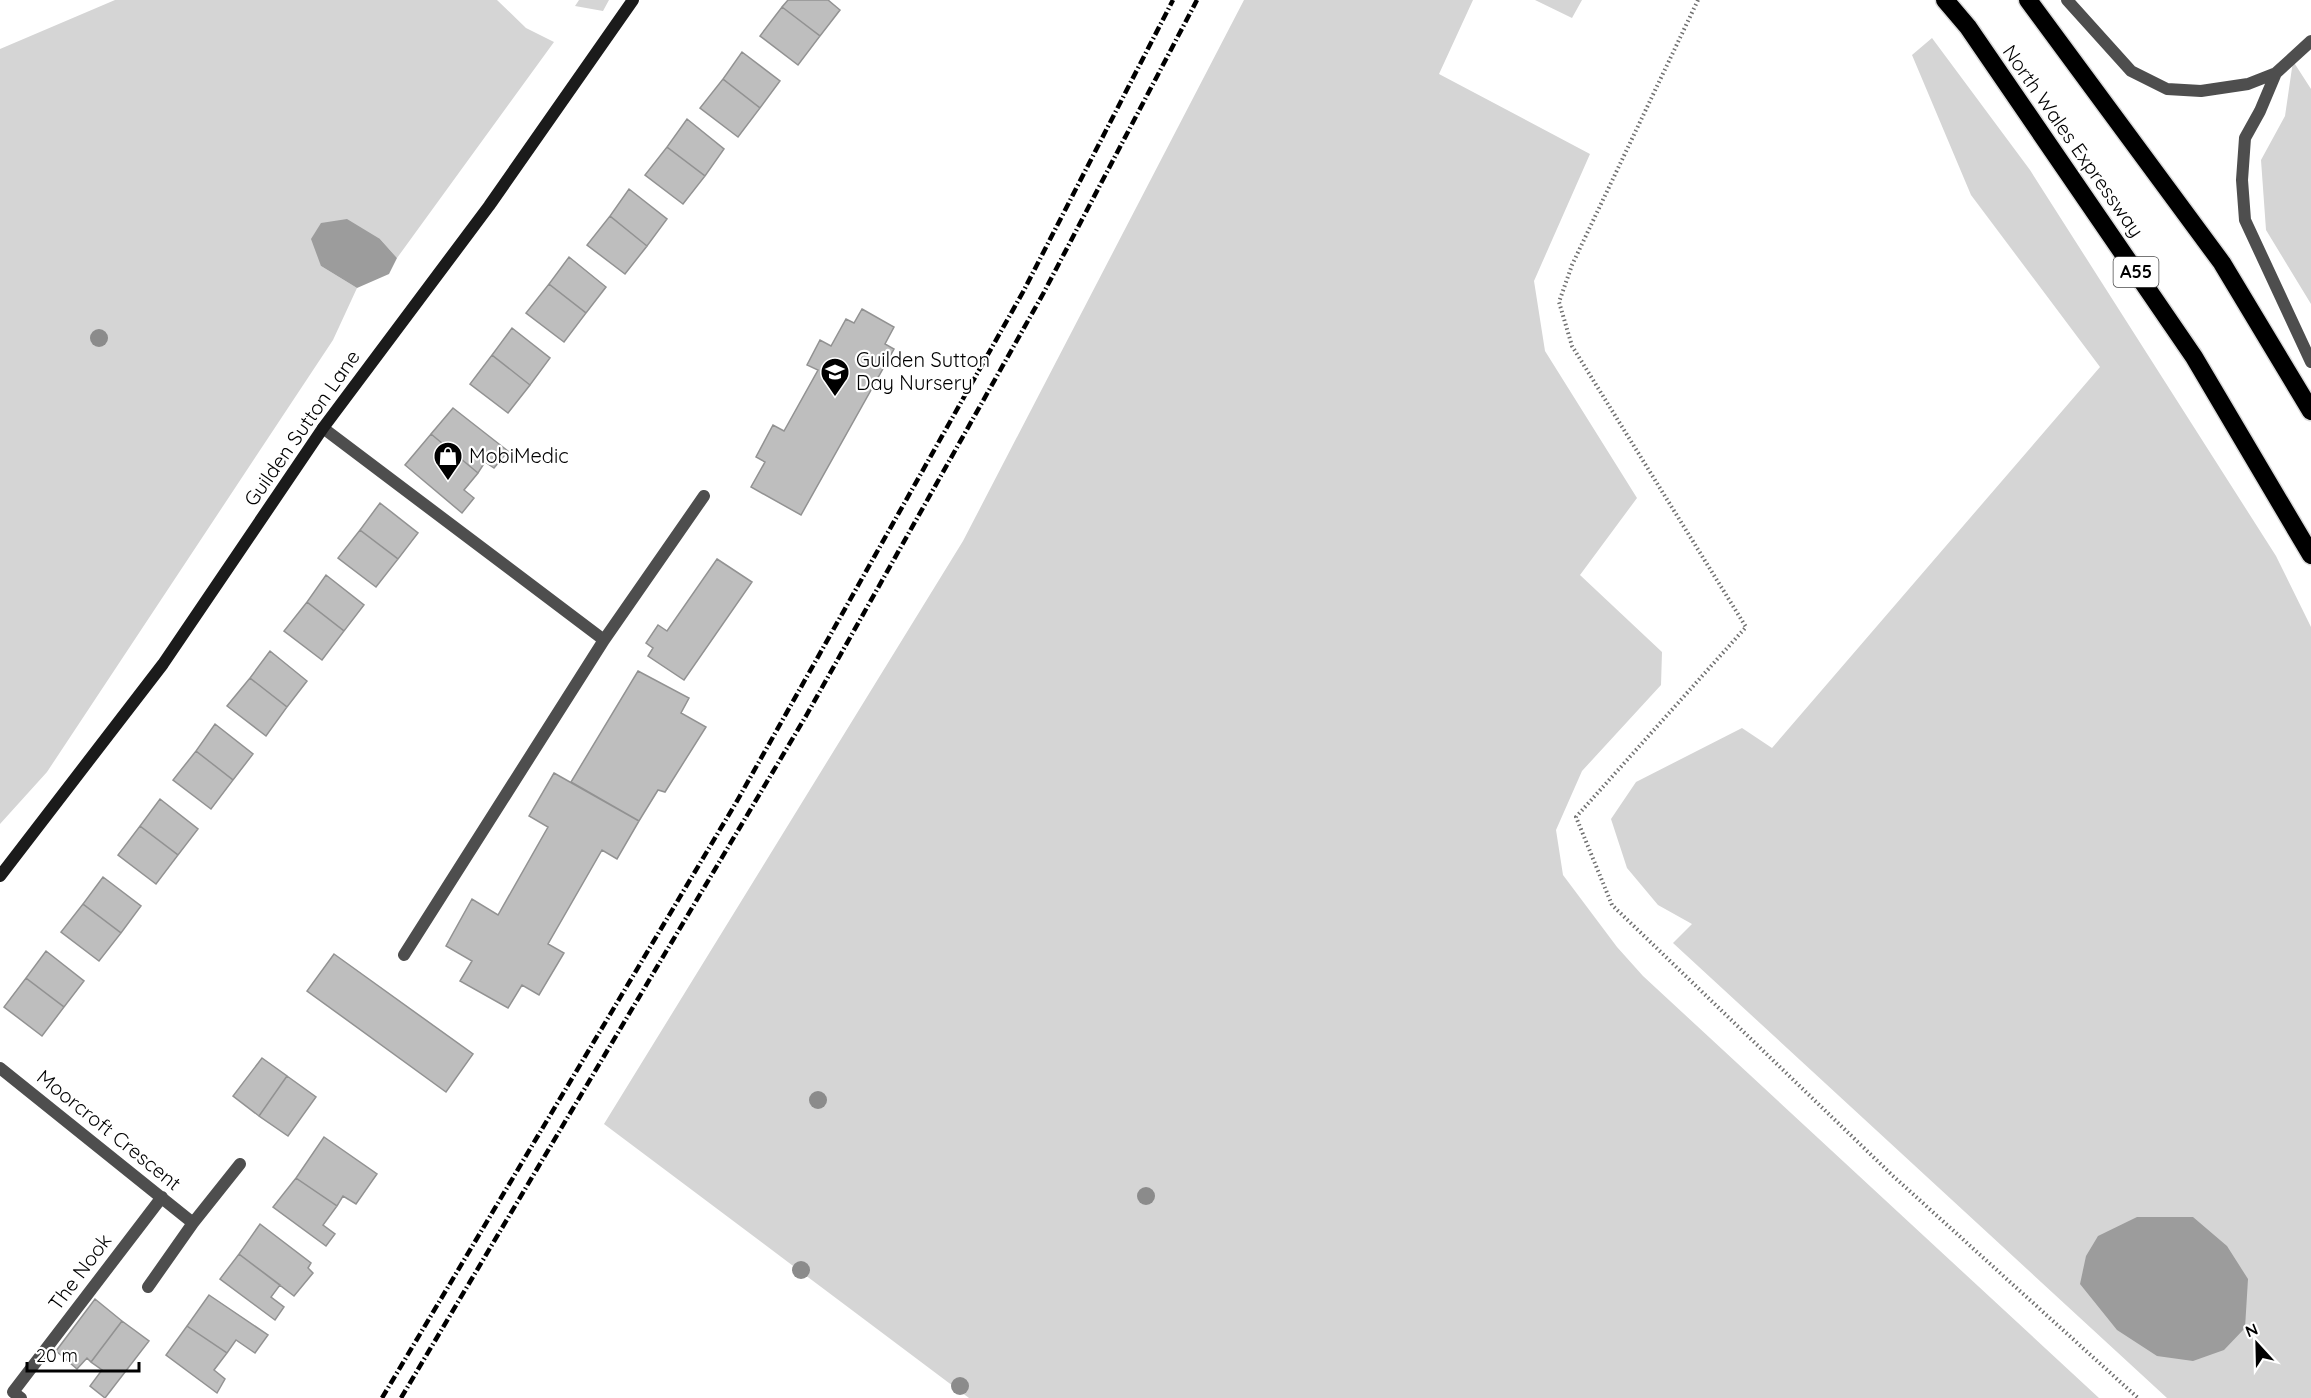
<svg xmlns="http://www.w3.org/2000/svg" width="2311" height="1398" viewBox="0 0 2311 1398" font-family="Quicksand,sans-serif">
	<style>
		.green { fill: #d5d5d5 }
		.water { fill: #9c9c9c }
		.building { fill: #bebebe; stroke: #929292; stroke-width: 1.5 }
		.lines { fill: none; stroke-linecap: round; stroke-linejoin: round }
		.highway-casing { stroke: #dbdbdb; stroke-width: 21 }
		.path { stroke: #707070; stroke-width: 4; stroke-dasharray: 1.5 3; stroke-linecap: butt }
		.lane { stroke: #4e4e4e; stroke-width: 12 }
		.street { stroke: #4e4e4e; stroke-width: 12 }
		.secondary { stroke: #1b1b1b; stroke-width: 12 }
		.highway { stroke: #000; stroke-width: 18 }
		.rail { stroke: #000; stroke-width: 4.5; stroke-dasharray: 9 3 1.5 3; stroke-linecap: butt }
		.tree { fill: #8b8b8b }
		.labels { text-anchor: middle; stroke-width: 4.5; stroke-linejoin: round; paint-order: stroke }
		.shield { fill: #fff; stroke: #4c4c4c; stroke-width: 1.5 }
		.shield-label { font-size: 18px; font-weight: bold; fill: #000 }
		.street-label { font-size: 20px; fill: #000; stroke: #fff }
		.poi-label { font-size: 20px; fill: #000; stroke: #fff; text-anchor: start }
	</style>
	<rect width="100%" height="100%" fill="#fff"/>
	<path class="green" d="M115,0h382l29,28 28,14 -157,216 -17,-19 -59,27 36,22 -24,52 -286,432 -47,52v-775z
		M579,0h30l-6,11 -28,-5z
		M1244,0h229l-34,74 151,80 -56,127 11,70 92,147 -57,77 82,77 -1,33 -79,86 -26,59 7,45 54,72 26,29 456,422h-1130l-365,-274 359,-583z
		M1535,0h47l-10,18z
		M1932,38l98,132 246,386 35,71v771h-144l-494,-455 19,-19 -34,-19 -31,-37 -16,-49 25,-37 106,-54 30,20 328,-381 -129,-172 -59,-140z
		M2293,61l18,28v215l-45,-74 -5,-70 24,-44z"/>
	<path class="water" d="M347,219l33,20 17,19 -8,16 -32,14 -36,-22 -10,-27 10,-16z
		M2137,1217h56l34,29 21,33 -3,49 -21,22 -31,11 -36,-5 -40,-26 -37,-46 6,-28 12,-20z"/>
	<path class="building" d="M788,0h40l12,10 -20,26 -38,-29z
		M782,7l38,29 -22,29 -38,-29z
		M742,52l38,29 -20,27 -37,-29z
		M723,79l37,29 -22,29 -38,-29z
		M687,119l37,30 -19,27 -38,-29z
		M667,147l38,29 -22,28 -38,-29z
		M629,189l38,30 -20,27 -37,-30z
		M610,216l37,30 -22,28 -38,-29z
		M569,257l37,30 -20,26 -37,-29z
		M549,284l37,29 -22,29 -38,-29z
		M862,309l32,18 -9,17 9,5 -93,166 -50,-28 14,-25 -9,-5 17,-32 11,6 34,-61 -11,-5 13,-25 11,6 15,-27 8,4z
		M512,328l38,30 -20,27 -38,-30z
		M492,355l38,30 -22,28 -38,-29z
		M453,408l55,43 -14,17 -9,-6 -7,11 -47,-39z
		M431,434l47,39 -14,17 10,8 -12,15 -57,-48z
		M380,503l38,30 -20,26 -38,-29z
		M360,530l38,29 -22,28 -38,-29z
		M717,559l35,23 -68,98 -36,-24 5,-8 -7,-5 12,-18 9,6z
		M326,575l38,30 -20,26 -37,-29z
		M307,602l37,29 -22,29 -38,-29z
		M270,651l37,30 -20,26 -37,-29z
		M638,671l51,27 -8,15 25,14 -41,65 -7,-2 -19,31 -68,-39z
		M250,678l37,29 -21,29 -39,-30z
		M215,724l38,30 -20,26 -37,-29z
		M196,751l37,29 -22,29 -38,-29z
		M554,773l85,48 -22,38 -15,-9 -54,94 16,9 -25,42 -17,-10 -14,23 -48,-27 12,-20 -26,-15 26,-47 26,16 50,-88 -19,-11z
		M160,799l38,30 -20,26 -38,-29z
		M140,826l38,29 -22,29 -38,-29z
		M103,877l38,29 -20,27 -38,-29z
		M83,904l38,29 -22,28 -38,-29z
		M46,951l38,30 -20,26 -38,-29z
		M334,954l139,100 -27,38 -139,-101z
		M26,978l38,29 -22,29 -38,-29z
		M262,1058l25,18 -28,40 -26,-20z
		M287,1076l29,21 -28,39 -29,-20z
		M324,1137l53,37 -21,30 -13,-8 -6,10 -41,-28z
		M296,1178l41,28 -14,19 12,9 -9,12 -53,-39z
		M260,1224l51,39 -3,5 5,5 -19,23 -55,-42z
		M239,1254l41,31 -9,12 13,10 -9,13 -55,-41z
		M209,1295l59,40 -13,18 -19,-13 -9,13 -40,-27z
		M95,1299l27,22 -31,41 -4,-4 -10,11 -21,-18z
		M122,1321l27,20 -44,57 -15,-12 12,-16 -11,-8z
		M187,1326l40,27 -13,17 11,9 -8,14 -51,-38z"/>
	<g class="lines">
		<g class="highway-casing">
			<path id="highway" d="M1945,0l23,27 226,330 117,198
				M2028,0l194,263 89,148"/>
		</g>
		<path class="path" d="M1698,0l-126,265 -13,37 13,44 174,281 -170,190 36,88 280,270 246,223"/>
		<path class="lane" d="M2067,0l64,71 36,18 34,2 47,-7 28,-11 35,-32
			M2276,73l-16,38 -15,27 -3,42 3,40 66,142
			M323,428l281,212
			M404,955l200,-315 100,-144"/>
		<path class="street" d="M0,1068l193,155 -45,64
			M193,1223l47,-59
			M21,1398l-8,-6 149,-195"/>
		<path class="secondary" d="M0,876l163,-212 160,-236 166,-222 144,-206"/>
		<use href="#highway" class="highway"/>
		<path class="rail" d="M382,1398l355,-597 286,-509 150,-292
			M401,1398l405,-682 237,-422 154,-294"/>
	</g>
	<g class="tree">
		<circle cx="99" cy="338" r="9"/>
		<circle cx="818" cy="1100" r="9"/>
		<circle cx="1146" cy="1196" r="9"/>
		<circle cx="801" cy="1270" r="9"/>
		<circle cx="960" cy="1386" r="9"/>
	</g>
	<defs>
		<g id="school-pin" transform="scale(1.5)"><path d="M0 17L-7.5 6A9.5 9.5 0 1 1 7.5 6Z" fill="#000" stroke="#fff"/><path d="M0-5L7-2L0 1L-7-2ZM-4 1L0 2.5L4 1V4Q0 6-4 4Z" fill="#fff"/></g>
		<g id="shop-pin" transform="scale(1.5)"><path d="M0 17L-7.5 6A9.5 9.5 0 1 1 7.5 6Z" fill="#000" stroke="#fff"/><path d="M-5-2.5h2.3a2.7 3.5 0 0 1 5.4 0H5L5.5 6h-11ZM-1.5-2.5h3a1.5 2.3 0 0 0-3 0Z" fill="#fff"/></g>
	</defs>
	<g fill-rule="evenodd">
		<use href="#school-pin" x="835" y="372"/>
		<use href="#shop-pin" x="448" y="456"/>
	</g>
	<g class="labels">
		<rect class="shield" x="2113.5" y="257" width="45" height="30" rx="4.5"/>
		<g class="shield-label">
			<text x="2136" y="278">A55</text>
		</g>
		<g class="street-label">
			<text transform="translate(2073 141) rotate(55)" y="7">North Wales Expressway</text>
			<text transform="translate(302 428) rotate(-55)" y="7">Guilden Sutton Lane</text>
			<text transform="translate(109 1130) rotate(39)" y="7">Moorcroft Crescent</text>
			<text transform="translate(80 1272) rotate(-53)" y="7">The Nook</text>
		</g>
		<g class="poi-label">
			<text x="856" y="367">Guilden Sutton<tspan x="856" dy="23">Day Nursery</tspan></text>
			<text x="469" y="463">MobiMedic</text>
		</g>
	</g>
	<g transform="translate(2257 1344) rotate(338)" stroke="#ffffff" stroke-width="4.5" paint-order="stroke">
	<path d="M0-4.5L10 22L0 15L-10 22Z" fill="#000000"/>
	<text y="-9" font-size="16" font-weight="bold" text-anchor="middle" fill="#000000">N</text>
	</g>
	<path d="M27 1362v9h112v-9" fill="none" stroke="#000000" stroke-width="3"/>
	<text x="36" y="1362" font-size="18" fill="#000000" stroke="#ffffff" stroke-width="4.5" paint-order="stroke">20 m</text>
</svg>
